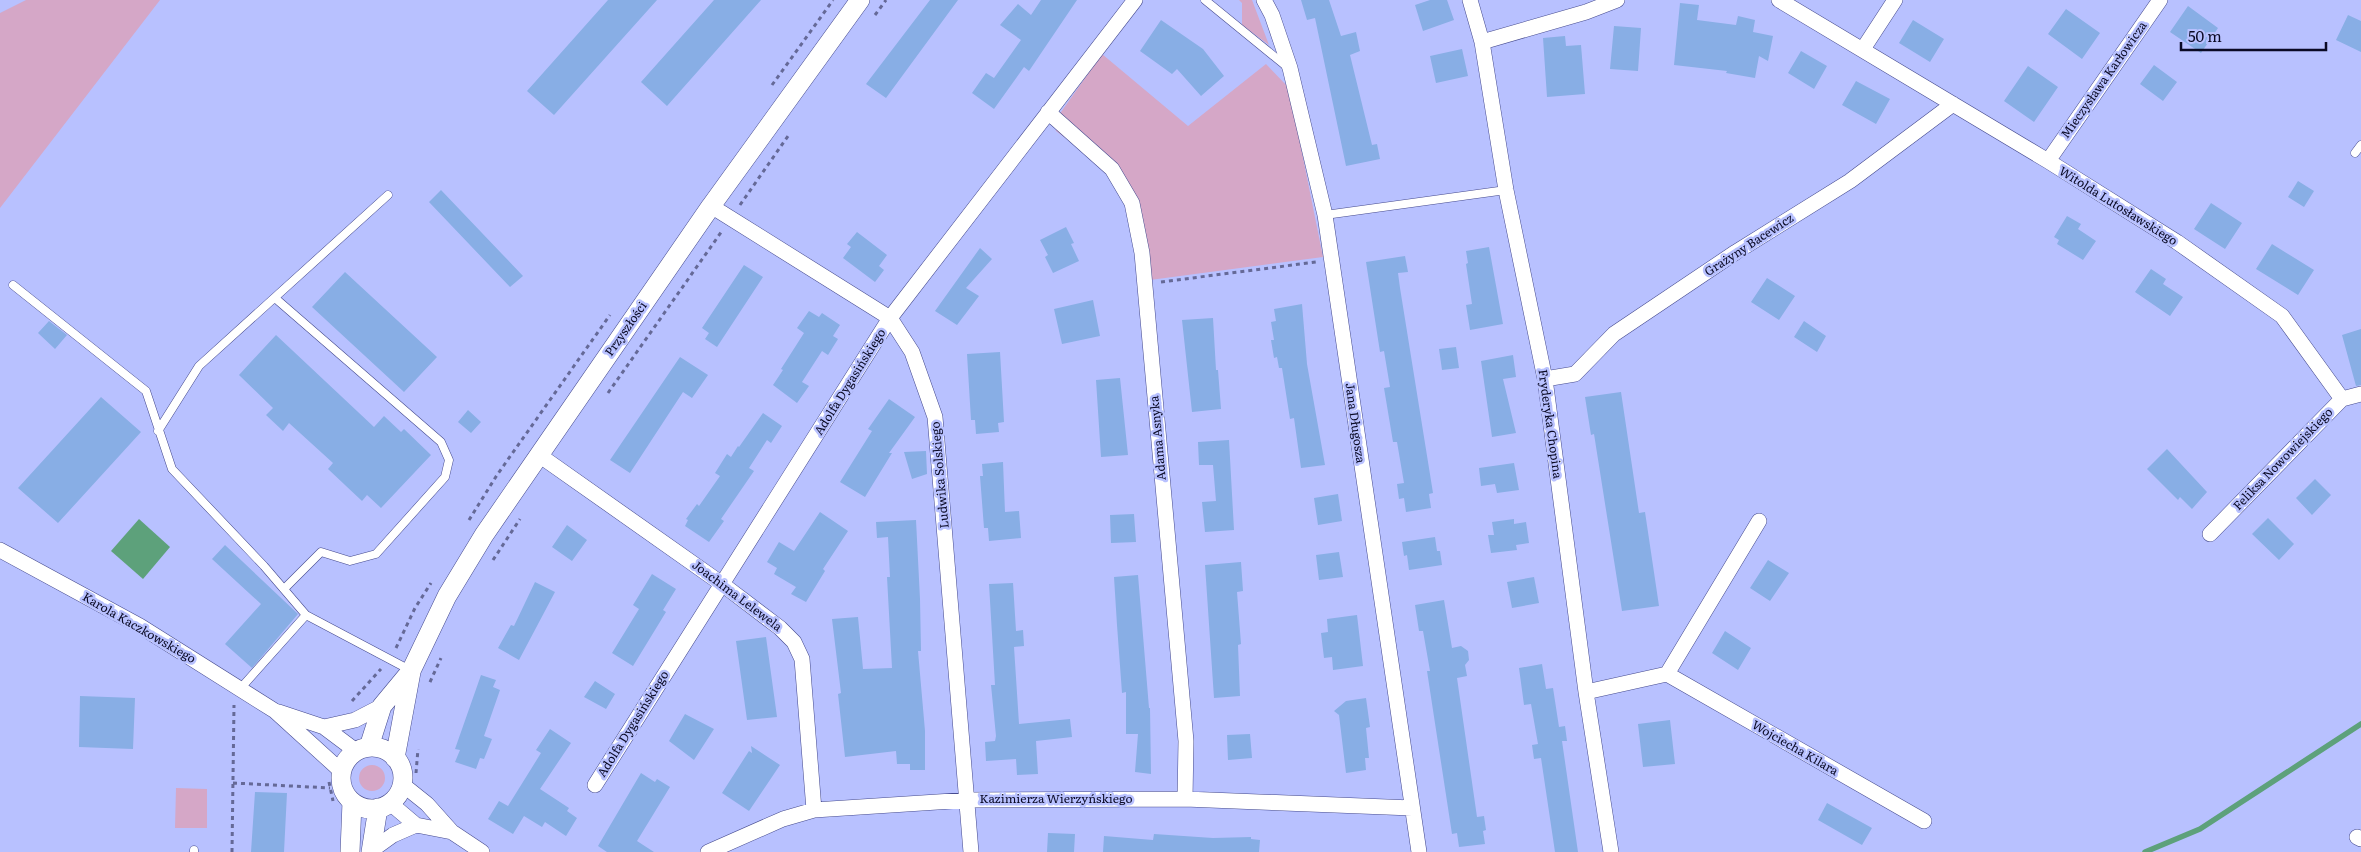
<svg xmlns="http://www.w3.org/2000/svg" width="2361" height="852" viewBox="0 0 2361 852" font-family="Literata,serif">
	<style>
		.green { fill: #d5a7c7 }
		.water { fill: #5da17b }
		.lines { fill: none; stroke-linecap: round; stroke-linejoin: round }
		.stream { stroke: #5da17b; stroke-width: 5.5 }
		.building { fill: #88aee5 }
		.service-casing { stroke: #454a8e; stroke-width: 9 }
		.minor-casing { stroke: #454a8e; stroke-width: 16 }
		.tertiary-casing { stroke: #454a8e; stroke-width: 20 }
		.path { stroke: #656997; stroke-width: 3; stroke-dasharray: 4 4; stroke-linecap: butt }
		.service { stroke: #fff; stroke-width: 8 }
		.minor { stroke: #fff; stroke-width: 15 }
		.tertiary { stroke: #fff; stroke-width: 19 }
		.labels { text-anchor: middle; stroke-width: 5; stroke-linejoin: round; paint-order: stroke }
		.street-label { font-size: 12px; fill: #0a0a25; stroke: #b8c1ff }
	</style>
	<rect width="100%" height="100%" fill="#b8c1ff"/>
	<path class="green" d="M26,0h134l-160,208v-195z
		M1239,0h13l17,45 -27,-20v-22z
		M1102,54l86,72 78,-62 23,24 34,169 -173,23 -11,-78 -48,-45 -35,-26 -2,-9z
		M359 778a13 13 0 1 1 26 0a13 13 0 1 1-26 0Z
		M176,788l31,1v39h-32z"/>
	<path class="water" d="M139,519l31,28 -27,32 -32,-28z"/>
	<g class="lines">
		<path class="stream" d="M2145,852l55,-23 161,-105"/>
	</g>
	<path class="building" d="M608,0h49l-103,115 -27,-24z
		M714,0h47l-94,106 -26,-24z
		M930,0h28l-72,98 -20,-14z
		M1041,0h36l-48,71 -5,-4 -30,42 -22,-16 14,-20 8,5 27,-38 -21,-15 18,-21 13,11z
		M1301,0h28l12,36 15,-4 4,19 -10,4 22,90 5,-1 3,15 -34,7 -31,-148 -8,2z
		M1430,0h17l7,20 -31,11 -8,-26z
		M1680,3l19,2 -2,15 39,5 2,-9 17,4 -2,12 20,4 -5,25 -9,-5 -4,22 -29,-5 1,-2 -53,-6z
		M2188,6l30,22 -17,25 -31,-21z
		M2066,9l34,24 -18,26 -34,-25z
		M2348,15l13,6v31l-25,-12z
		M1161,20l42,29 21,27 -23,20 -24,-27 -5,5 -32,-23z
		M1913,20l31,19 -14,23 -31,-19z
		M1614,26l27,2 -3,43 -28,-2z
		M1565,36l1,10 15,-1 4,49 -38,3 -4,-59z
		M1462,49l6,27 -32,7 -6,-27z
		M1801,51l26,15 -13,23 -26,-16z
		M2154,65l23,17 -14,19 -23,-17z
		M2028,66l30,21 -24,35 -30,-21z
		M1856,81l34,18 -14,25 -34,-19z
		M2298,181l16,10 -10,16 -16,-10z
		M441,190l82,86 -13,11 -81,-85z
		M2211,203l31,20 -17,26 -31,-20z
		M2067,216l14,8 -3,5 18,12 -13,19 -26,-16 2,-4 -5,-3z
		M1066,227l8,16 -3,1 8,17 -26,12 -8,-16 3,-2 -8,-15z
		M857,232l30,23 -8,11 5,4 -9,12 -32,-24 8,-11 -4,-3z
		M2272,244l42,26 -16,25 -42,-26z
		M1489,247l14,77 -33,6 -4,-25 6,-1 -6,-40 2,-1 -2,-12z
		M980,248l12,11 -26,29 13,8 -22,29 -22,-14z
		M1405,256l3,16 -10,1 2,15 33,205 -4,1 2,14 -25,4 -2,-14 -5,1 -2,-15 7,-1 -7,-41h-4l-9,-54 6,-1 -6,-36 -4,1 -14,-90z
		M744,265l19,12 -46,70 -12,-8 4,-6 -7,-5z
		M2151,269l15,10 -3,5 20,13 -13,19 -35,-24z
		M345,272l92,85 -33,35 -92,-85z
		M1767,278l28,18 -16,24 -28,-18z
		M1093,300l7,36 -38,8 -8,-35z
		M1302,304l5,60 18,101 -24,3 -7,-50 -4,1 -8,-51h-3l-2,-11 -3,1 -3,-18h3l-3,-18 5,-1 -2,-12z
		M809,311l10,6 3,-4 18,12 -7,11 5,3 -10,16 -6,-4 -20,31 7,4 -12,17 -24,-18 10,-15 -2,-1 23,-36 -7,-5z
		M1213,318l3,52h2l3,39 -29,3 -10,-92z
		M49,321l18,14 -12,14 -17,-16z
		M1804,321l22,15 -9,16 -23,-15z
		M2361,329v56l-5,1 -14,-51z
		M276,335l98,92 10,-11 17,16 3,-3 27,26 -50,53 -14,-13 -5,6 -34,-32 5,-6 -44,-40 -6,8 -17,-16 7,-7 -34,-33z
		M1456,347l3,21 -17,2 -3,-21z
		M1000,352l4,70 -6,1 1,9 -23,2 -1,-14h-4l-4,-66z
		M1513,355l3,22 -13,2 13,54 -24,4 -11,-76z
		M680,357l28,18 -16,23 -9,-6 -53,81 -20,-13z
		M1120,378l8,77 -27,2 -5,-77z
		M1621,392l18,121 6,-1 14,94 -37,5 -28,-177 -3,1 -6,-38z
		M101,397l40,35 -83,91 -40,-35z
		M889,399l26,18 -26,36h3l-27,44 -25,-15 32,-51 -4,-2z
		M468,410l13,12 -10,11 -13,-11z
		M763,413l19,13 -11,17 -4,-3 -18,28 5,3 -33,48 3,2 -15,21 -24,-16 3,-6 -2,-1 11,-15 2,2 21,-30 -5,-3 12,-19 4,3 7,-11 1,1z
		M1229,440l5,90 -29,2 -3,-30 14,-1 -3,-36h-14l-1,-23z
		M2167,449l40,43 -15,17 -12,-12 -2,3 -31,-31z
		M926,451l1,23 -15,5 -8,-27z
		M1003,462l2,50 14,-1 2,27 -32,3 -1,-13h-4l-4,-52h3l-1,-12z
		M1514,463l5,27 -22,3 -2,-9 -14,2 -2,-18z
		M2315,479l16,16 -19,20 -16,-17z
		M1338,494l4,27 -24,4 -4,-27z
		M820,512l28,19 -25,38 2,2 -19,31 -15,-8 5,-7 -22,-13 3,-6 -10,-6 12,-20 15,9z
		M1134,514l2,28 -25,1 -1,-28z
		M2268,518l26,26 -15,16 -27,-26z
		M1514,519v5l12,-2 3,21 -13,2 1,5 -26,3 -3,-18h6l-2,-13z
		M916,520l4,79 1,52h-3l7,80v39h-15v-6h-13l-1,-13 -51,6 -7,-63 3,-1 -9,-74 26,-2 5,52 29,-1 -5,-91h3l-2,-40 -11,1 -1,-16z
		M567,525l20,15 -15,21 -20,-14z
		M1435,537l2,14h3l2,14 -33,5 -2,-15 -3,1 -2,-14z
		M225,545l73,69 -46,54 -27,-24 36,-40 -49,-45z
		M1339,552l4,25 -24,3 -3,-25z
		M1768,560l21,13 -19,28 -20,-13z
		M1241,562l2,29 -6,1 4,52 -3,1 2,51 -26,2 -9,-133z
		M652,574l24,15 -13,21 3,2 -33,54 -21,-13 27,-44 -6,-4z
		M1138,575l11,133h1l1,66 -16,-2 3,-38h-12v-42l-4,1 -5,-68 -3,-48z
		M1534,577l5,26 -27,5 -5,-26z
		M535,582l20,10 -36,68 -21,-12 13,-23 3,1z
		M1013,583l3,48 7,-1 1,16 -10,1 5,77 51,-5 2,18 -36,4 2,33 -21,1 -1,-16 -30,2 -1,-19 10,-1 1,-5 -5,-51h4l-6,-101z
		M1444,600l8,48 9,-2 7,5 1,9 -4,5 2,11 -10,2 20,139 7,-1 2,14 -3,1 2,13 -26,3 -2,-14 -5,1 -25,-163h3l-7,-40h-4l-4,-26z
		M1357,615l6,51 -30,4 -1,-13 -8,1 -3,-25 7,-1 -1,-13z
		M1725,631l26,17 -13,22 -26,-17z
		M766,637l11,80 -30,3 -11,-79z
		M1542,664l4,25 7,-1 6,39 6,-1 2,15h-5l16,111h-23l-14,-94 -7,1 -2,-14 6,-1 -7,-40 -7,1 -5,-37z
		M481,675l15,5 -3,7 7,3 -16,46 8,3 -8,20 -4,-1 -4,11 -21,-7 5,-12 -5,-1z
		M595,681l20,13 -9,15 -22,-12z
		M80,696l55,2 -2,51 -54,-2z
		M1366,698l4,29 -4,1 3,30h-4l1,12 -20,3 -7,-58 -5,-4 12,-10z
		M685,714l29,15 -20,31 -25,-19z
		M1670,720l5,44 -32,3 -5,-43z
		M550,729l21,14 -31,46 29,19 -2,3 10,7 -11,18 -21,-14 -3,5 -18,-11 -11,18 -25,-15 11,-18 9,5 33,-53 -5,-3z
		M1250,734l2,24 -24,2 -1,-25z
		M751,746l29,19 -31,46 -27,-18 27,-42 3,2z
		M641,773l14,9 2,-3 13,8 -33,54 17,11h-47l-9,-6z
		M255,792l32,1 -3,59h-33z
		M1827,803l45,25 -10,17 -44,-25z
		M1048,833l27,1 -1,18h-27z
		M1154,834l59,4 38,-1v2l9,1 -1,12h-156l1,-16 49,4z"/>
	<g class="lines">
		<g class="service-casing">
			<path id="service" d="M1205,0l81,66
				M2355,153l6,-8
				M1325,215l181,-25
				M13,285l133,106 26,78 92,97 42,49 -66,74
				M275,298l166,144 8,18 -4,17 -69,77 -26,7 -29,-9 -37,37
				M158,431l41,-65 189,-171
				M306,615l104,55
				M194,852v-2"/>
		</g>
		<g class="minor-casing">
			<path id="minor" d="M1264,0l8,15 18,53 35,147 94,637
				M1470,0l12,42 24,148 39,189 41,313 25,160
				M1779,0l269,161 129,81 105,74 60,83
				M1482,42l104,-30 31,-12
				M1863,49l32,-49
				M1048,112l64,57 20,34 10,50 44,488 -1,58
				M2048,161l112,-161
				M711,206l179,112 22,34 23,65 36,435
				M1545,379l30,-5 39,-40 122,-82 114,-71 103,-77
				M539,455l183,129 58,44 14,14 8,17 12,151
				M1759,521l-92,153 257,147
				M2210,534l132,-135 19,-5
				M0,550l140,76 135,85 66,60
				M1586,692l81,-18
				M279,712l45,15 32,24
				M324,727l31,-7 27,-14
				M402,784l25,20 25,28 30,20
				M595,785l295,-467 245,-318
				M390,803l26,22 36,7
				M2357,837l4,2
				M372,850l21,-15 23,-10
				M708,852l75,-33 31,-9 154,-10 217,-1 227,9"/>
		</g>
		<g class="tertiary-casing">
			<path id="tertiary" d="M369,747l13,-41 29,-35 36,-75 37,-61 227,-329 149,-206
				M341 778a31 31 0 1 1 62 0a31 31 0 1 1-62 0Z
				M395,758l16,-86
				M350,852l2,-50
				M371,852l7,-44"/>
		</g>
		<path class="path" d="M875,15l11,-15
			M772,85l61,-85
			M740,205l48,-69
			M1161,282l155,-20
			M608,393l114,-162
			M469,520l28,-45 113,-160
			M493,560l27,-41
			M396,648l19,-40 16,-25
			M430,682l11,-24
			M352,701l29,-32
			M416,773l2,-24
			M329,782l4,19
			M233,783l97,5
			M232,852l2,-147"/>
		<use href="#service" class="service"/>
		<use href="#minor" class="minor"/>
		<use href="#tertiary" class="tertiary"/>
	</g>
	<g class="labels">
		<g class="street-label">
			<text transform="translate(2104 80) rotate(-55)" y="4">Mieczysława Karłowicza</text>
			<text transform="translate(2118 206) rotate(32)" y="4">Witolda Lutosławskiego</text>
			<text transform="translate(1749 245) rotate(-33)" y="4">Grażyny Bacewicz</text>
			<text transform="translate(626 329) rotate(-55)" y="4">Przyszłości</text>
			<text transform="translate(850 382) rotate(-58)" y="4">Adolfa Dygasińskiego</text>
			<text transform="translate(1355 423) rotate(82)" y="4">Jana Długosza</text>
			<text transform="translate(1550 424) rotate(82)" y="4">Fryderyka Chopina</text>
			<text transform="translate(1158 438) rotate(-95)" y="4">Adama Asnyka</text>
			<text transform="translate(2283 459) rotate(-46)" y="4">Feliksa Nowowiejskiego</text>
			<text transform="translate(940 475) rotate(-95)" y="4">Ludwika Solskiego</text>
			<text transform="translate(737 596) rotate(37)" y="4">Joachima Lelewela</text>
			<text transform="translate(139 628) rotate(30)" y="4">Karola Kaczkowskiego</text>
			<text transform="translate(633 724) rotate(-58)" y="4">Adolfa Dygasińskiego</text>
			<text transform="translate(1795 748) rotate(30)" y="4">Wojciecha Kilara</text>
			<text x="1056" y="803">Kazimierza Wierzyńskiego</text>
		</g>
	</g>
	<path d="M2181 42v8h145v-8" fill="none" stroke="#0a0a25" stroke-width="2.5"/>
	<text x="2188" y="42" font-size="15" fill="#0a0a25" stroke="#b8c1ff" stroke-width="4" paint-order="stroke">50 m</text>
</svg>
